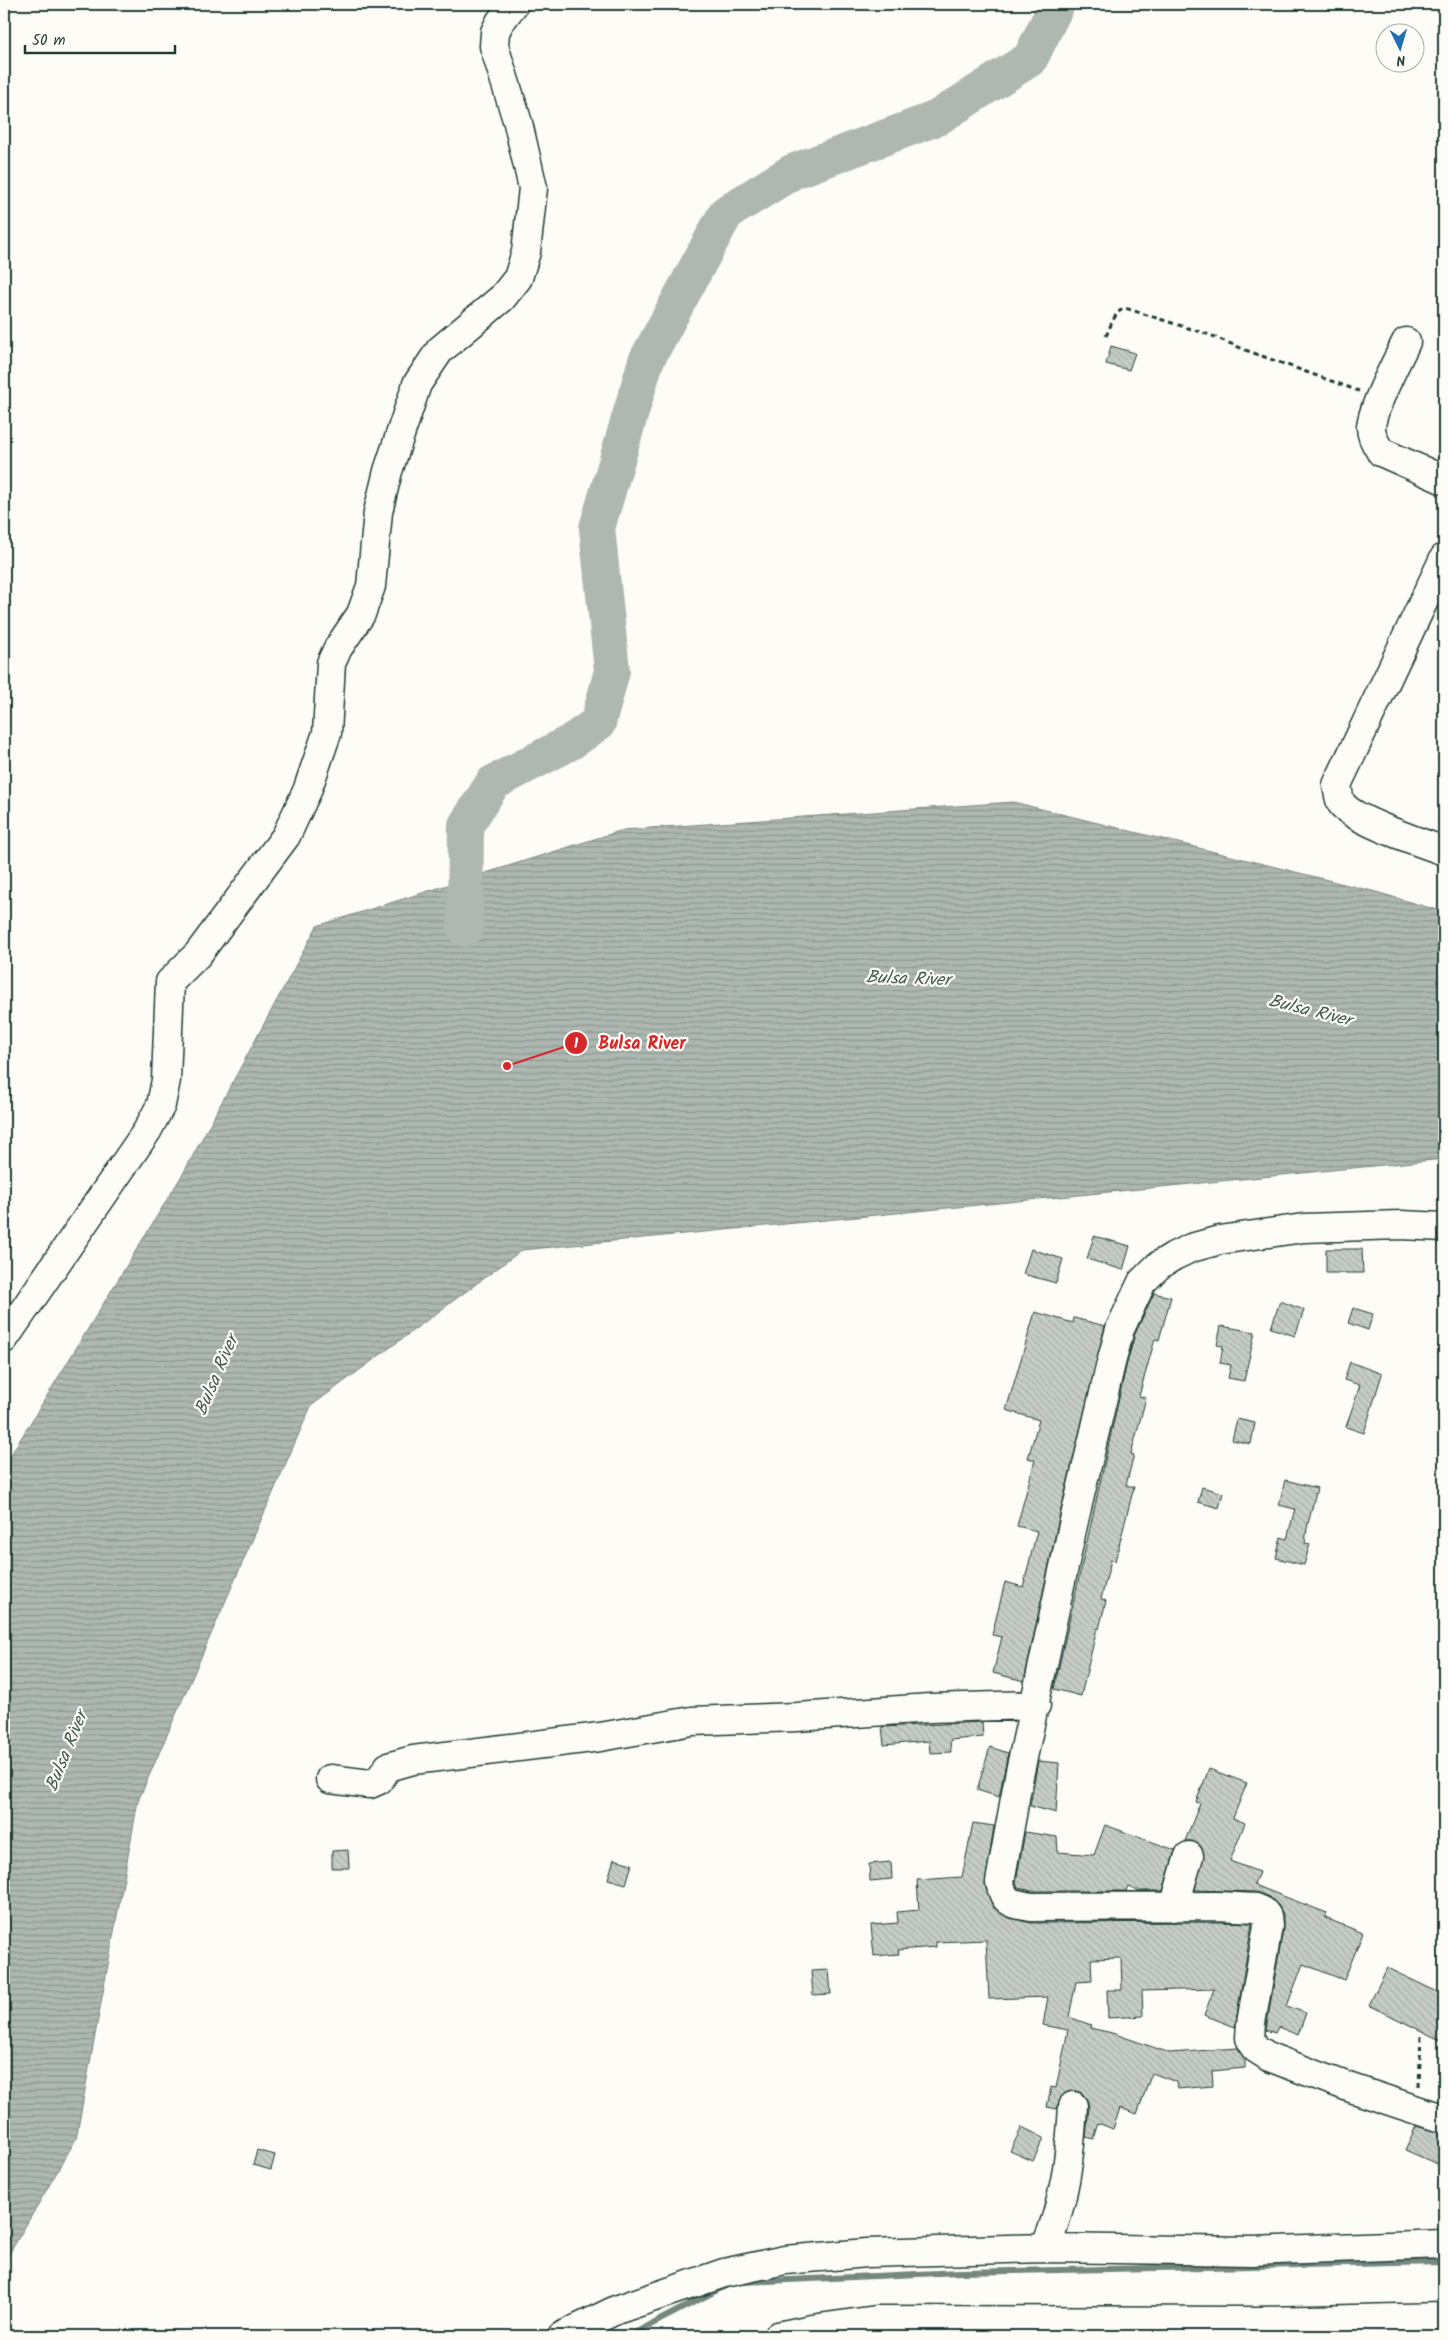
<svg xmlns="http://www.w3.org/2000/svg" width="1448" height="2340" viewBox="0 0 1448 2340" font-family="Kalam,sans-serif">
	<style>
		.water { fill: url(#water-rules); stroke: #75877f }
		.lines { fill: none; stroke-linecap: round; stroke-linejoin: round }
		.stream { stroke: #75877f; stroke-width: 6 }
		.river { stroke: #aeb8b1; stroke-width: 36 }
		.building { fill: url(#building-back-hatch); stroke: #1f3d34 }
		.minor-casing { stroke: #1f3d34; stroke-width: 31 }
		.path { stroke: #1f3d34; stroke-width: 3; stroke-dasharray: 5 4; stroke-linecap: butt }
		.minor { stroke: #fdfcf7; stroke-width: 28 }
		.labels { text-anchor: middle; stroke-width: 4.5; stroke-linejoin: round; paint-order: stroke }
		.water-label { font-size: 18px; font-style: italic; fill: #435c53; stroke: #fdfcf7 }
		.leader { fill: none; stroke: #d62828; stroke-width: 2 }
		.callout-dot { fill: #d62828; stroke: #fdfcf7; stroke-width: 2 }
		.mark-label { font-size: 15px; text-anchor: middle; font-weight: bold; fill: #fff }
		.callout-label { font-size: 18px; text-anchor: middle; font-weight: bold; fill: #d62828; stroke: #fdfcf7; stroke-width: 4.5; stroke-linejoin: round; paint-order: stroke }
	</style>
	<defs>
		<pattern id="water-rules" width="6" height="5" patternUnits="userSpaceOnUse" patternTransform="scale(1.25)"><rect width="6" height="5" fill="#aeb8b1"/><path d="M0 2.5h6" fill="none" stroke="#8d9791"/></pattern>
		<pattern id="building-back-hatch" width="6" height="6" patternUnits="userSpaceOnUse" patternTransform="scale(1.25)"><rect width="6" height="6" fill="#c6cdc7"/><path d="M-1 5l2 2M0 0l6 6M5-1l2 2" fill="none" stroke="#aab1ac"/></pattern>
	</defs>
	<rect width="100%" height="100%" fill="#fdfcf7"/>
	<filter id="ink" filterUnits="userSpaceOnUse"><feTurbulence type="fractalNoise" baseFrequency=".02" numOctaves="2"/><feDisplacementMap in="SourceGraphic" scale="10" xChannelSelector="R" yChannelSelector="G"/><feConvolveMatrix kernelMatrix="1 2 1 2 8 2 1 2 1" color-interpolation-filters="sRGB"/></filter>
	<g filter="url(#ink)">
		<path class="water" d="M1013,802l363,90 68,20v247l-922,91 -211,156 -173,395 -62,338 -72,124v-797l180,-294 133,-246 306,-96z"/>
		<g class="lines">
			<path class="stream" d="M743,2282l218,-10 483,-10
				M629,2336l98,-51"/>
			<path class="river" d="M465,929l1,-104 27,-42 78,-41 27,-19 14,-52 -15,-143 49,-167 80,-148 66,-41 145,-54 93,-59 27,-55"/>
		</g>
		<path class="building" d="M1111,346l24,7 -6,17 -23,-6z
			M1094,1236l36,10 -7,24 -36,-11z
			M1031,1249l32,10 -7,24 -33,-9z
			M1326,1249h36l1,24h-37z
			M1154,1293l17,4 -12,43 -4,-1 -16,57 7,2 -15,56 3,1 -8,30 8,2 -19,74 -4,-1 -10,39 5,2 -7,28 -2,-1 -16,68 -27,-7 72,-322 9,-33z
			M1280,1301l24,9 -9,26 -24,-8z
			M1353,1308l20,6 -5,16 -20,-7z
			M1035,1312l38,11 1,-5 31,8 -47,196 -34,159 -31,-8 9,-36 -10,-2 13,-53 18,5 14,-56 -20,-5 18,-66 -7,-2 11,-38 -33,-10z
			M1221,1326l34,6 -11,49 -16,-3 3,-13 -11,-2 3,-17 -6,-1z
			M1350,1362l32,12 -18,59 -18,-6 14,-42 -16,-5z
			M1237,1419l18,4 -4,21 -19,-4z
			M1285,1480l32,8 -10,40 -2,15 5,1 -6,21 -28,-7 5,-21 6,2 8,-30 -16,-4z
			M1202,1487l21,6 -4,15 -21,-6z
			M982,1722l1,15 -33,3 1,12 -21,1 -1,-12 -45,4 -2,-18z
			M990,1747l18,6 -9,44 -22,-7z
			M1038,1761l21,2 -3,50 -26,-7z
			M1209,1769l38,14 -14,35 12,5 -15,38 29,11 -5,13 73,28 -2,5 38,15 -19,47 -41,-16 -16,42 19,7 -8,22 -20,-8 -3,6 -9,-3 17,-101v-15l-4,-8 -9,-9 -13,-5 -62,-2 9,-37 -4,-8 -7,-4h-8l15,-38 -4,-1z
			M973,1823l21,3 -9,60 8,21 16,11 22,5 186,-1 35,1 -17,104 -31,-12 10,-26 -72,2 1,25 -35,2 -1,-28h15l-1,-32 -30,1 1,22 -16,1 -7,35 22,8 -1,3 22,5 58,20 68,-5 7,11v9l-33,3 1,15 -36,3 -1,-7 -24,-9 -15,41 -17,-6 -7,21 -15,-6 -5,16 -7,-2 3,-30 -2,-8 -5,-6 -7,-2 -8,1 -7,6 -3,11 -10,-2 4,-20 5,1 12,-58 -25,-5 5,-28 -59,2 -3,-59 -50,2v5l-38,3 1,4 -25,2 -3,-31 27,-2 -1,-11 22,-2 -2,-30 45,-3z
			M1105,1825l70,25 -12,41h-23l-12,-5 -2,5h-94l-14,-3 -2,-6 9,-50 32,5 1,15 36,3z
			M348,1850l1,18h-17v-17z
			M614,1859l18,5 -6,20 -18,-5z
			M891,1862l1,17 -22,2 -1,-17z
			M1387,1968l57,27v47l-75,-37z
			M829,1970l2,24 -18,1 -2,-24z
			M1416,2126l28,8v33l-39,-17z
			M1022,2127l22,11 -11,23 -23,-10z
			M257,2150l18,5 -4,15 -18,-5z"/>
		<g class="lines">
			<g class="minor-casing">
				<path id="minor" d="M1406,342c-9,19 -34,66 -35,85 0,8 5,18 10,25l63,28
					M1444,558l-107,227c1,6 2,15 5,19 12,17 81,39 102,47
					M1444,1227l-43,-2 -97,3 -84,12 -29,8 -17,8 -16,10 -16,16 -22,47 -9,34 -38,162 -54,251 -19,106c4,22 11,21 31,25l186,-1 39,2 7,3 4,5 1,10 -17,97 -1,15 5,10 14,9 82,31 93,31
					M4,1339l143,-208 14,-26 5,-25 4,-98 28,-28 88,-118 21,-45 20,-58 4,-70 7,-15 23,-34 10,-28 7,-74 10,-41 29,-87 23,-34 62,-52 16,-20 8,-26 7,-64 -15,-65 -24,-77 1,-14 5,-10 14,-18
					M330,1779l40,5 9,-4 9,-13 25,-7 187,-23 92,-16 105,-4 133,-9 106,-3
					M1174,1907l15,-51
					M1045,2248c20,-45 25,-93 28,-142
					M562,2336l54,-26 108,-37 61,-13 82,-7 178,-5 208,3 191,-7
					M778,2336l34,-7 64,-9 383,1 185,-4"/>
			</g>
			<path class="path" d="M1106,336c5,-10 8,-24 19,-28l85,27 38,16 111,40
				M1419,2086l2,-51"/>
			<use href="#minor" class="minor"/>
		</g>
	</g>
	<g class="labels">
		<g class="water-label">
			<text transform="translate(908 978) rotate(2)" y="6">Bulsa River</text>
			<text transform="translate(1310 1010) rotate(14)" y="6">Bulsa River</text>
			<text transform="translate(216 1375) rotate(-67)" y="6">Bulsa River</text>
			<text transform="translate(66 1751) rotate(-68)" y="6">Bulsa River</text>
		</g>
	</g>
	<path class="leader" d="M507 1066L576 1043"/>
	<g class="callout-dot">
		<circle cx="507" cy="1066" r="5"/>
		<circle cx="576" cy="1043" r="12"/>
	</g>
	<g class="mark-label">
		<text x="576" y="1048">1</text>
	</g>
	<g class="callout-label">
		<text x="642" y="1049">Bulsa River</text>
	</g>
	<rect width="1448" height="2340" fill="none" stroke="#fdfcf7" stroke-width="20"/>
	<rect x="10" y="10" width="1428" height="2320" fill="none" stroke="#1f3d34" stroke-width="2" filter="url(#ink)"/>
	<g transform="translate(1400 48) rotate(175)"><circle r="24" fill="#fdfcf7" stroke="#a4b0a9"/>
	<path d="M0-4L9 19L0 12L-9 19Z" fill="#1f6fb2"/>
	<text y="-8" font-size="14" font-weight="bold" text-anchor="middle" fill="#1f3d34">N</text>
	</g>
	<path d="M25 45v8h150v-8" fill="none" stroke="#1f3d34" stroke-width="2.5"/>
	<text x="32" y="45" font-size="15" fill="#1f3d34" stroke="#fdfcf7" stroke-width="4" paint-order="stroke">50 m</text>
</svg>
